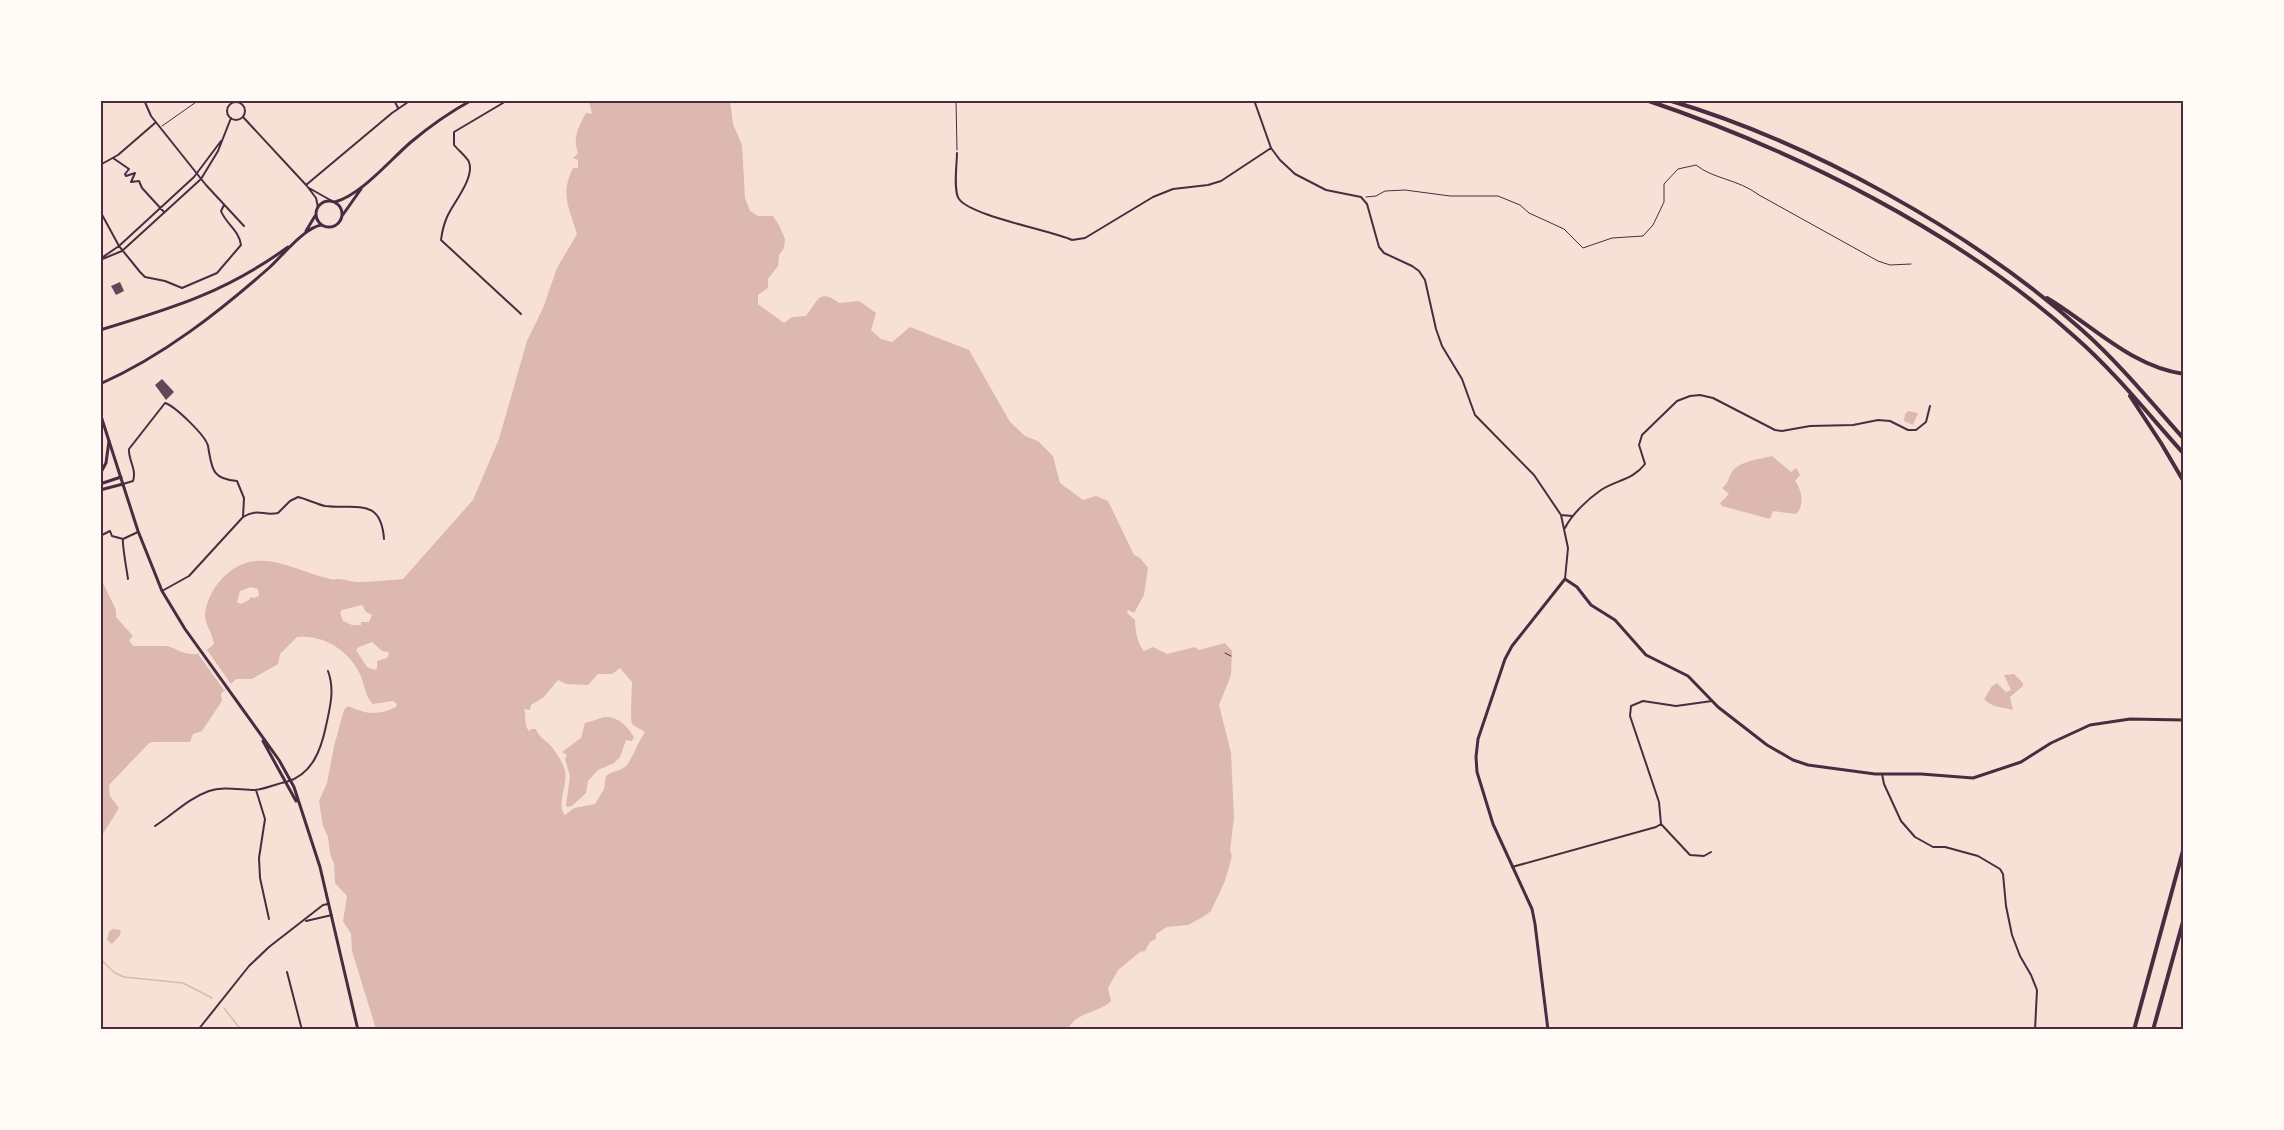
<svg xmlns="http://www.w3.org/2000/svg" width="2284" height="1130" viewBox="0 0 2284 1130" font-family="Poppins,sans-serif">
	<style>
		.water { fill: #dcb8b0; fill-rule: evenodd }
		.pier { fill: #f7e1d7 }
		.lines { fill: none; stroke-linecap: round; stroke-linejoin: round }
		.stream { stroke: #dcb8b0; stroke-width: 1.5 }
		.building { fill: #644757 }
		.path { stroke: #4a2c40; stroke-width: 1 }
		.service { stroke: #4a2c40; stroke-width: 1 }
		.minor { stroke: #4a2c40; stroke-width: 2 }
		.tertiary { stroke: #4a2c40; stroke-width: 3 }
		.secondary { stroke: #4a2c40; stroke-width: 3 }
		.motorway { stroke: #4a2c40; stroke-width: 4 }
		.neatline { fill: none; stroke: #4a2c40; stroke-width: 2 }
	</style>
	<rect width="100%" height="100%" fill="#f7e1d7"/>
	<path class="water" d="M589,101h141l3,23 9,21 3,53 5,13 8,5h15l7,11 5,12 -1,9 -5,7 -1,11 -10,13v9l-10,7v9l26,19 8,-6 14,-1c11,-13 12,-29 33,-13l20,-2 17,12 -5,17 10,9 11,3 18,-15 59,23 41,72 15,14 13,5 15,15 7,27 23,17 13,-4 12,5 26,54 6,3 8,10 -4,27 -10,18 -6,-3 -1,3 8,7c0,10 2,23 9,31l9,-4 14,7 28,-7 4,3 26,-7 7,8 -1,24 -12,30 12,48 3,65 -4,32 2,6 -7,25 -14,30 -8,6 -15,8 -21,2 -11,7v5l-6,3 -5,9 -5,1 -22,18 -10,18 3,13c-12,12 -35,11 -43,28h-692l-24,-78 -1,-17 -8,-13 4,-25 -12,-13 -1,-20 -4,-9 -2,-17 -5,-11 -4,-25 8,-18 7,-37 10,-36 4,-4c18,8 29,10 48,1l1,-3 -4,-3 -20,3 -3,-3c-5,-8 -6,-18 -10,-27 -11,-23 -36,-40 -63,-37l-17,17 -2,10 -26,15h-16l-15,15 1,7 -20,30 -9,3 -3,8h-37l-4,1 -40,42 1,11 9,12 -18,29 -1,-260 16,33v7l17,19 -4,4 4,6c11,0 22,0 33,0 2,0 7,2 9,3 16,8 26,7 39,-5 -1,-10 -9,-19 -9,-30 1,-11 8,-26 15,-33 34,-39 71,-11 110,-2 4,1 5,0 9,0 6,0 12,3 18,3 16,0 30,-2 46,-3l70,-79 26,-61 28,-98 16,-33 14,-40 20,-34c-8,-26 -17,-40 -4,-66h5v-8l-5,-2 5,-5c-6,-15 1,-27 8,-40l6,1zM251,587l7,2 1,7 -4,2 -4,-1 -2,3 -8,4 -4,-2 3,-11zM362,605l4,7 6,3 -3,7h-8v3h-9l-9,-4 -3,-9 2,-2zM372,642l10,9 6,1 1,2 -2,4 -10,3v7l-2,2 -8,-3 -11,-17 3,-3zM620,668l12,14c0,6 -2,39 0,42 3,3 9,5 13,8 -6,8 -15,32 -20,35 -6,4 -12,4 -19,9l-2,13 -9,15 -21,4 -9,7c-9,-9 3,-31 0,-44 -2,-8 -8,-18 -14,-25 -6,-7 -12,-8 -15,-17h-5l-2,2c-6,-7 -2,-15 -5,-22l6,1 1,-5 13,-8 14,-17 8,4 22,1 10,-11h14z
		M1908,411l10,2 -5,12 -9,-4 1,-7z
		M1772,456l19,16 5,-4 4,7 -5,6c7,9 10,24 1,33l-23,-3 -3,8 -48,-13 -2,-3 9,-9 -7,-6c8,-7 5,-8 10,-16 7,-11 28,-13 40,-16z
		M2014,674l9,9v3l-13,11 3,13c-11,-3 -21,-2 -29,-11l8,-13 5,-3 9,9 5,-2 -7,-15z
		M605,717c14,0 21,8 29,20l-2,4 -6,-1 -6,17 -6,6 -16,7 -10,11 -2,12 -14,13 -5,1 -1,-2 4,-29 -5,-17 2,-4 -5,-3 19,-14 4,-15z
		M112,929l9,1 -1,5 -8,9 -5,-4 2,-8z"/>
	<path class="pier" d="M207,650l24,34 -7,6 -26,-36z"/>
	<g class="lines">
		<path class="stream" d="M100,959l15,14 9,4 59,6 29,15
			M224,1008l17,22"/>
	</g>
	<path class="building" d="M120,282l4,9 -8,4 -5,-9z
		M162,379l12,13 -8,8 -11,-15z"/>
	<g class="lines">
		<path class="path" d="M956,100l1,50
			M1366,197l10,-1 9,-5 20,-1 45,6h48l22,9 9,8 35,16 19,19 29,-10 31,-2 10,-11 11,-23v-18l14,-15 18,-4c17,14 42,14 63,30l119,66 12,4 21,-1
			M1225,653l6,3"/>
		<path class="service" d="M162,126l37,-26"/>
		<path class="minor" d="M144,100l7,16 55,69 38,41
			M394,100l4,8
			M508,100l-54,32v13c4,5 13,12 15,17 6,16 -16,41 -22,55 -3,7 -5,15 -6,23l80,74
			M1254,100l17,48 9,12 15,14 31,16 35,7 6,7 12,43 5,6 28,13 7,5 6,9 11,49 6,17 20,33 13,36 59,60 27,40 7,33 -3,31
			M227 111a9 9 0 1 1 18 0a9 9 0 1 1-18 0Z
			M243,117l64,69 9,12 2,9
			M957,153c0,10 -4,38 2,46 12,17 90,31 113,41l13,-2 68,-41 20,-8 35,-4 13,-4 50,-33
			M113,158l16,11 -4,5 1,2 9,-3 -4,9 8,-1 3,7 22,24
			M100,165l18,-10 37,-32
			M306,185l86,-72 19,-13
			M309,188l23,13
			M100,211l19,35 21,26 5,5 20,4 17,7 35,-15 24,-28c-2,-15 -15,-21 -20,-34l3,-6
			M100,259l19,-13 75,-69 27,-36
			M100,260l22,-9 79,-72 17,-28 13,-33
			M123,484l10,-3c4,-12 -5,-21 -4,-32l36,-46c10,3 41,33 43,43 4,22 3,33 29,35l7,17 -1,19
			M1561,515l11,1
			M1565,528c7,-14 23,-29 36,-38 15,-10 32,-10 44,-26l-6,-19 3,-10 35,-34 13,-5 10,-1 13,3 62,32 7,1 28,-5 43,-1 25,-5 12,1 18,9h8l10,-8 4,-16
			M100,536l10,-5 2,5 11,3 15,-7
			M123,539c-1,5 4,33 5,40
			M162,591l27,-15 54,-59c15,-9 20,-1 35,-4l12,-12 8,-4c9,2 18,7 27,9 30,4 56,-10 59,33
			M1882,774l2,10 17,37 14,16 18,10h12l33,9 22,13 3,5 3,32 6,29 8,21 11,19 6,15 -2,40
			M256,790l9,29 -6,39 1,20 9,41
			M155,826c19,-12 32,-27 54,-35 14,-5 31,-1 46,-1 11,-1 20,-6 31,-8 26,-7 35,-32 40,-56 4,-19 9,-36 2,-55
			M1711,852l-7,4 -14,-1 -29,-31 -2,-22 -29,-86 1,-10 12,-5 33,5 36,-5
			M1512,867l144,-40 5,-3
			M306,921l26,-6
			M287,972l15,58
			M198,1030l51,-64 20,-19 54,-42 5,-1"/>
		<path class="tertiary" d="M100,413l38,118 24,60 23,38 94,131 15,27 26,80 38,163
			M263,741l33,60
			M1548,1030l-13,-106 -3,-15 -39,-85 -16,-52 -1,-15 2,-18 27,-80 7,-13 53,-67 12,8 14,18 24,15 31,35 42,21 30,31 49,38 26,15 15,5 67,9h46l52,4 48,-16 30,-19 39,-18 40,-6 54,1"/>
		<path class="secondary" d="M316 214a13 13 0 1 1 26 0a13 13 0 1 1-26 0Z
			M335,202c27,-8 54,-41 76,-60 19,-16 39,-30 61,-42
			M342,216l19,-27
			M306,231l9,-15
			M100,330c73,-22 126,-38 188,-83
			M100,384c63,-28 119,-72 170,-117 12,-11 36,-41 52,-42
			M100,474l6,-11 3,-22
			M100,484l21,-7
			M100,490l23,-6"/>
		<path class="motorway" d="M1646,100c148,50 313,132 429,237 40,35 73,77 109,117
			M1668,100c142,42 303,131 414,230 37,33 69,72 102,109
			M2047,298c44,26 84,69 137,76
			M2130,396l31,47 23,39
			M2134,1030l50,-183
			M2153,1030l31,-112"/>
	</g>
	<rect width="2284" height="1130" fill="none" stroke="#fffaf5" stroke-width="204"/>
	<rect x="102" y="102" width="2080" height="926" class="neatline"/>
</svg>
